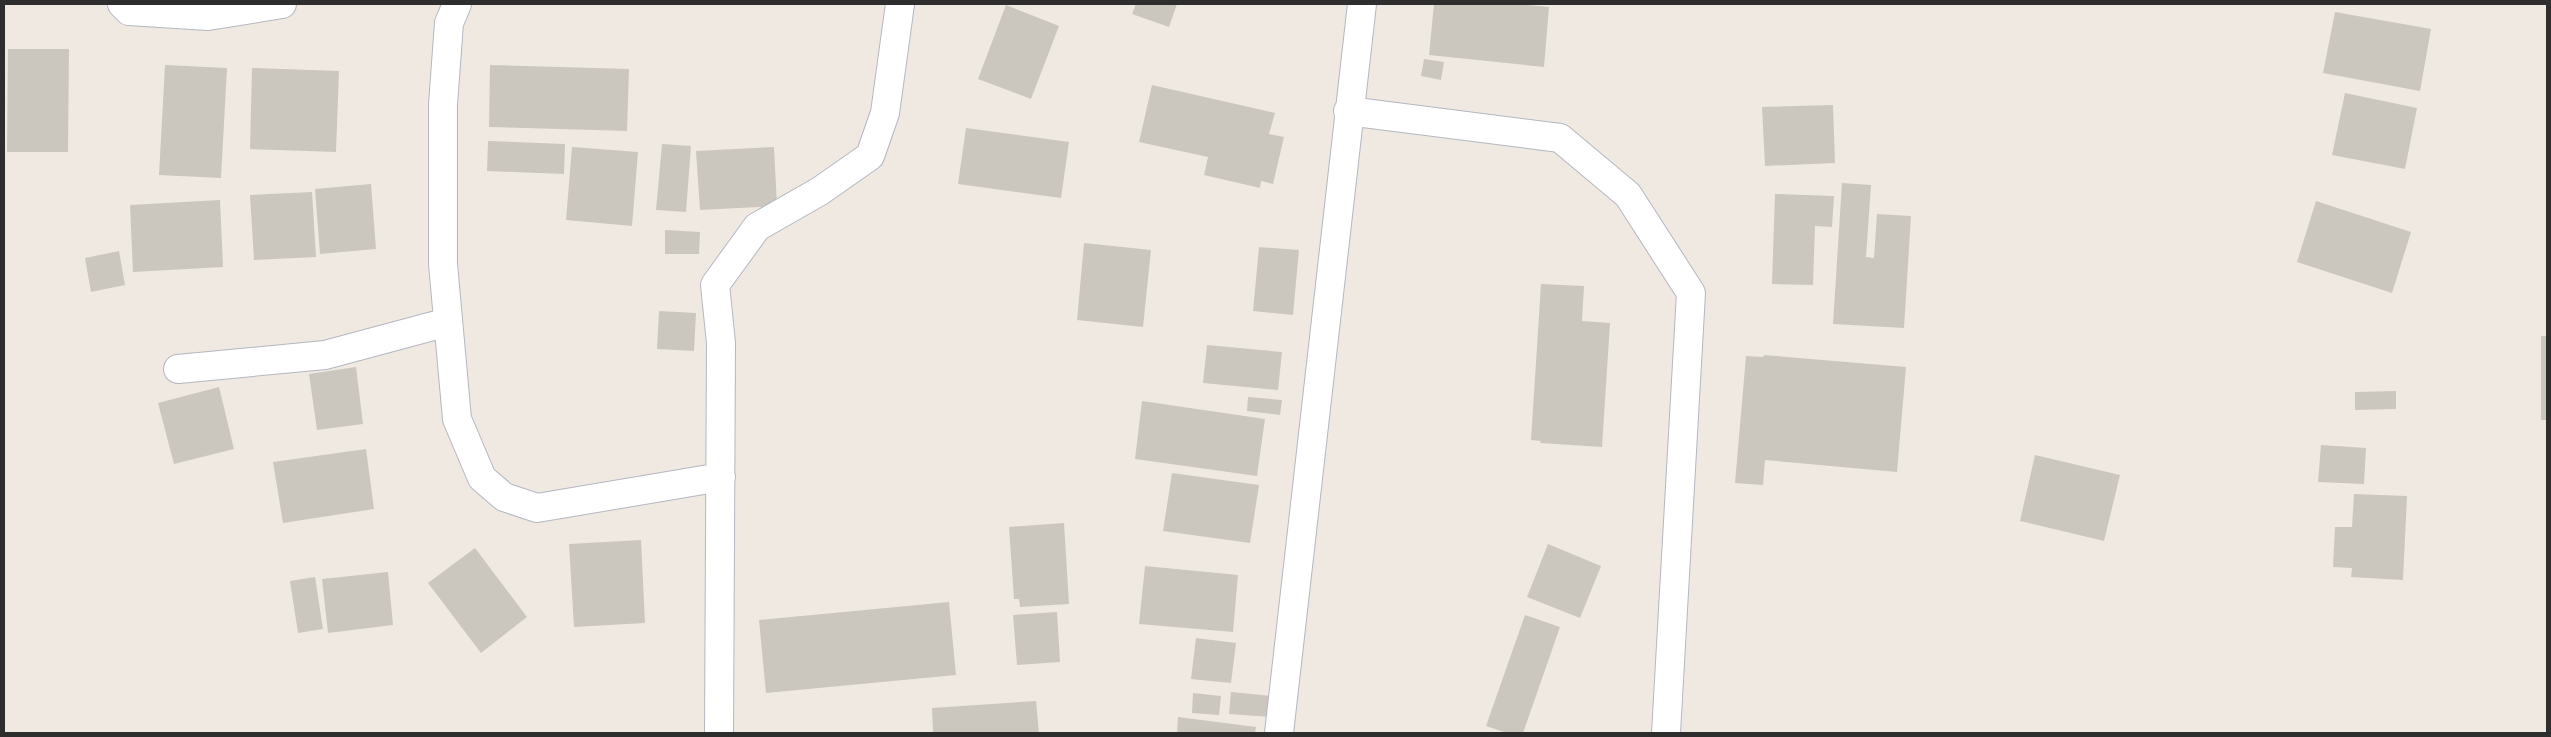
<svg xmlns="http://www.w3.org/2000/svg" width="2551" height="737" viewBox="0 0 2551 737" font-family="'IBM Plex Sans',sans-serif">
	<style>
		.building { fill: #cbc7bf }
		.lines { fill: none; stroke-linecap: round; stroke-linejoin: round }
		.street-casing { stroke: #b4b7c1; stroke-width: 30 }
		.street { stroke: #fff; stroke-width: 28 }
	</style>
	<rect width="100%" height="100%" fill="#efe9e1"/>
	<path class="building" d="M1136,4h41l-8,23 -37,-13z
		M1434,4h81l34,3 -5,60 -115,-12z
		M1006,5l53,21 -28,73 -53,-20z
		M2335,12l96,17 -11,62 -97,-18z
		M8,49h61l-1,103h-61z
		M1424,59l20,3 -3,18 -20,-4z
		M165,65l62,3 -6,110 -62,-3z
		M490,65l139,4 -2,62 -138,-4z
		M252,68l87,3 -3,81 -86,-3z
		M1152,85l123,28 -6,21 15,3 -11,47 -12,-3 -1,7 -56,-13 4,-18 -69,-15z
		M2345,93l72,15 -12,61 -73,-14z
		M1833,105l2,58 -70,3 -3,-59z
		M966,128l103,14 -8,56 -103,-14z
		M488,141l77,3 -1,30 -77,-3z
		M662,144l29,2 -5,66 -30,-2z
		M572,147l66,5 -6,74 -66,-6z
		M774,147l3,59 -77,4 -4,-59z
		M1842,183l29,2 -5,72 8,1 3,-44 34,2 -7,112 -71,-4z
		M371,184l5,65 -56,5 -5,-65z
		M312,192l4,65 -62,3 -4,-65z
		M1775,194l59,2 -2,31 -17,-1 -2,59 -41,-1z
		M220,200l3,67 -90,5 -3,-67z
		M2316,201l95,31 -19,61 -95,-31z
		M665,230l35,2 -1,22h-34z
		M1084,243l67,7 -8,77 -66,-7z
		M1259,247l40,3 -6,65 -40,-4z
		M119,251l6,34 -34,7 -6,-34z
		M1541,284l43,2 -2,35 28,2 -8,124 -62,-4 1,-2 -10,-1z
		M659,311l37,2 -2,38 -37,-2z
		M2541,336h6v84h-6z
		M1207,345l75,7 -4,38 -75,-7z
		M1764,355l142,12 -9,105 -132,-12 -2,25 -28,-2 11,-127 17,1z
		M356,367l7,57 -46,6 -8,-56z
		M219,387l15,62 -60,15 -16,-61z
		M2396,391v18l-41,1v-18z
		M1248,397l34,3 -2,15 -33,-4z
		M1142,401l123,18 -8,57 -122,-17z
		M2321,445l45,3 -2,36 -46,-2z
		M366,449l8,60 -91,14 -10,-61z
		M2035,455l85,20 -16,66 -84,-20z
		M1172,473l87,12 -9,58 -87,-12z
		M2354,494l53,2 -4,84 -52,-3 1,-9 -19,-1 2,-40h17z
		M1064,523l5,81 -49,3 -1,-8h-5l-5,-72z
		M641,540l4,83 -71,4 -5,-83z
		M1548,544l53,22 -21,52 -53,-21z
		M475,548l52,69 -46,36 -53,-70z
		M1145,566l93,9 -5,57 -94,-8z
		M388,572l5,53 -65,8 -6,-54z
		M315,577l8,52 -25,4 -8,-52z
		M949,602l7,73 -190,18 -7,-73z
		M1057,612l3,50 -43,3 -4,-50z
		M1525,615l35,12 -37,106h-16l-21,-7z
		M1196,638l40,5 -5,40 -40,-4z
		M1231,692l42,4 -2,21 -42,-3z
		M1193,693l28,3 -2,19 -27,-2z
		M1036,701l3,32h-106l-1,-25z
		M1178,717l78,10 -1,6h-78z"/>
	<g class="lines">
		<g class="street-casing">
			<path id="street" d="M122,4l7,7 79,5 74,-12
				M457,4l-8,19 -6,81v160l14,155 25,59 22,19 33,11 184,-31
				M1348,111l212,27 68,57 63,98 -25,440
				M178,369l147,-14 123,-33
				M719,733l2,-390 -6,-58 42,-58 63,-36 50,-35 15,-43 15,-109
				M1279,733l83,-729"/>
		</g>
		<use href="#street" class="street"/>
	</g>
	<rect width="2551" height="737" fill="none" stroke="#2e2e2e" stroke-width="10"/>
</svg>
